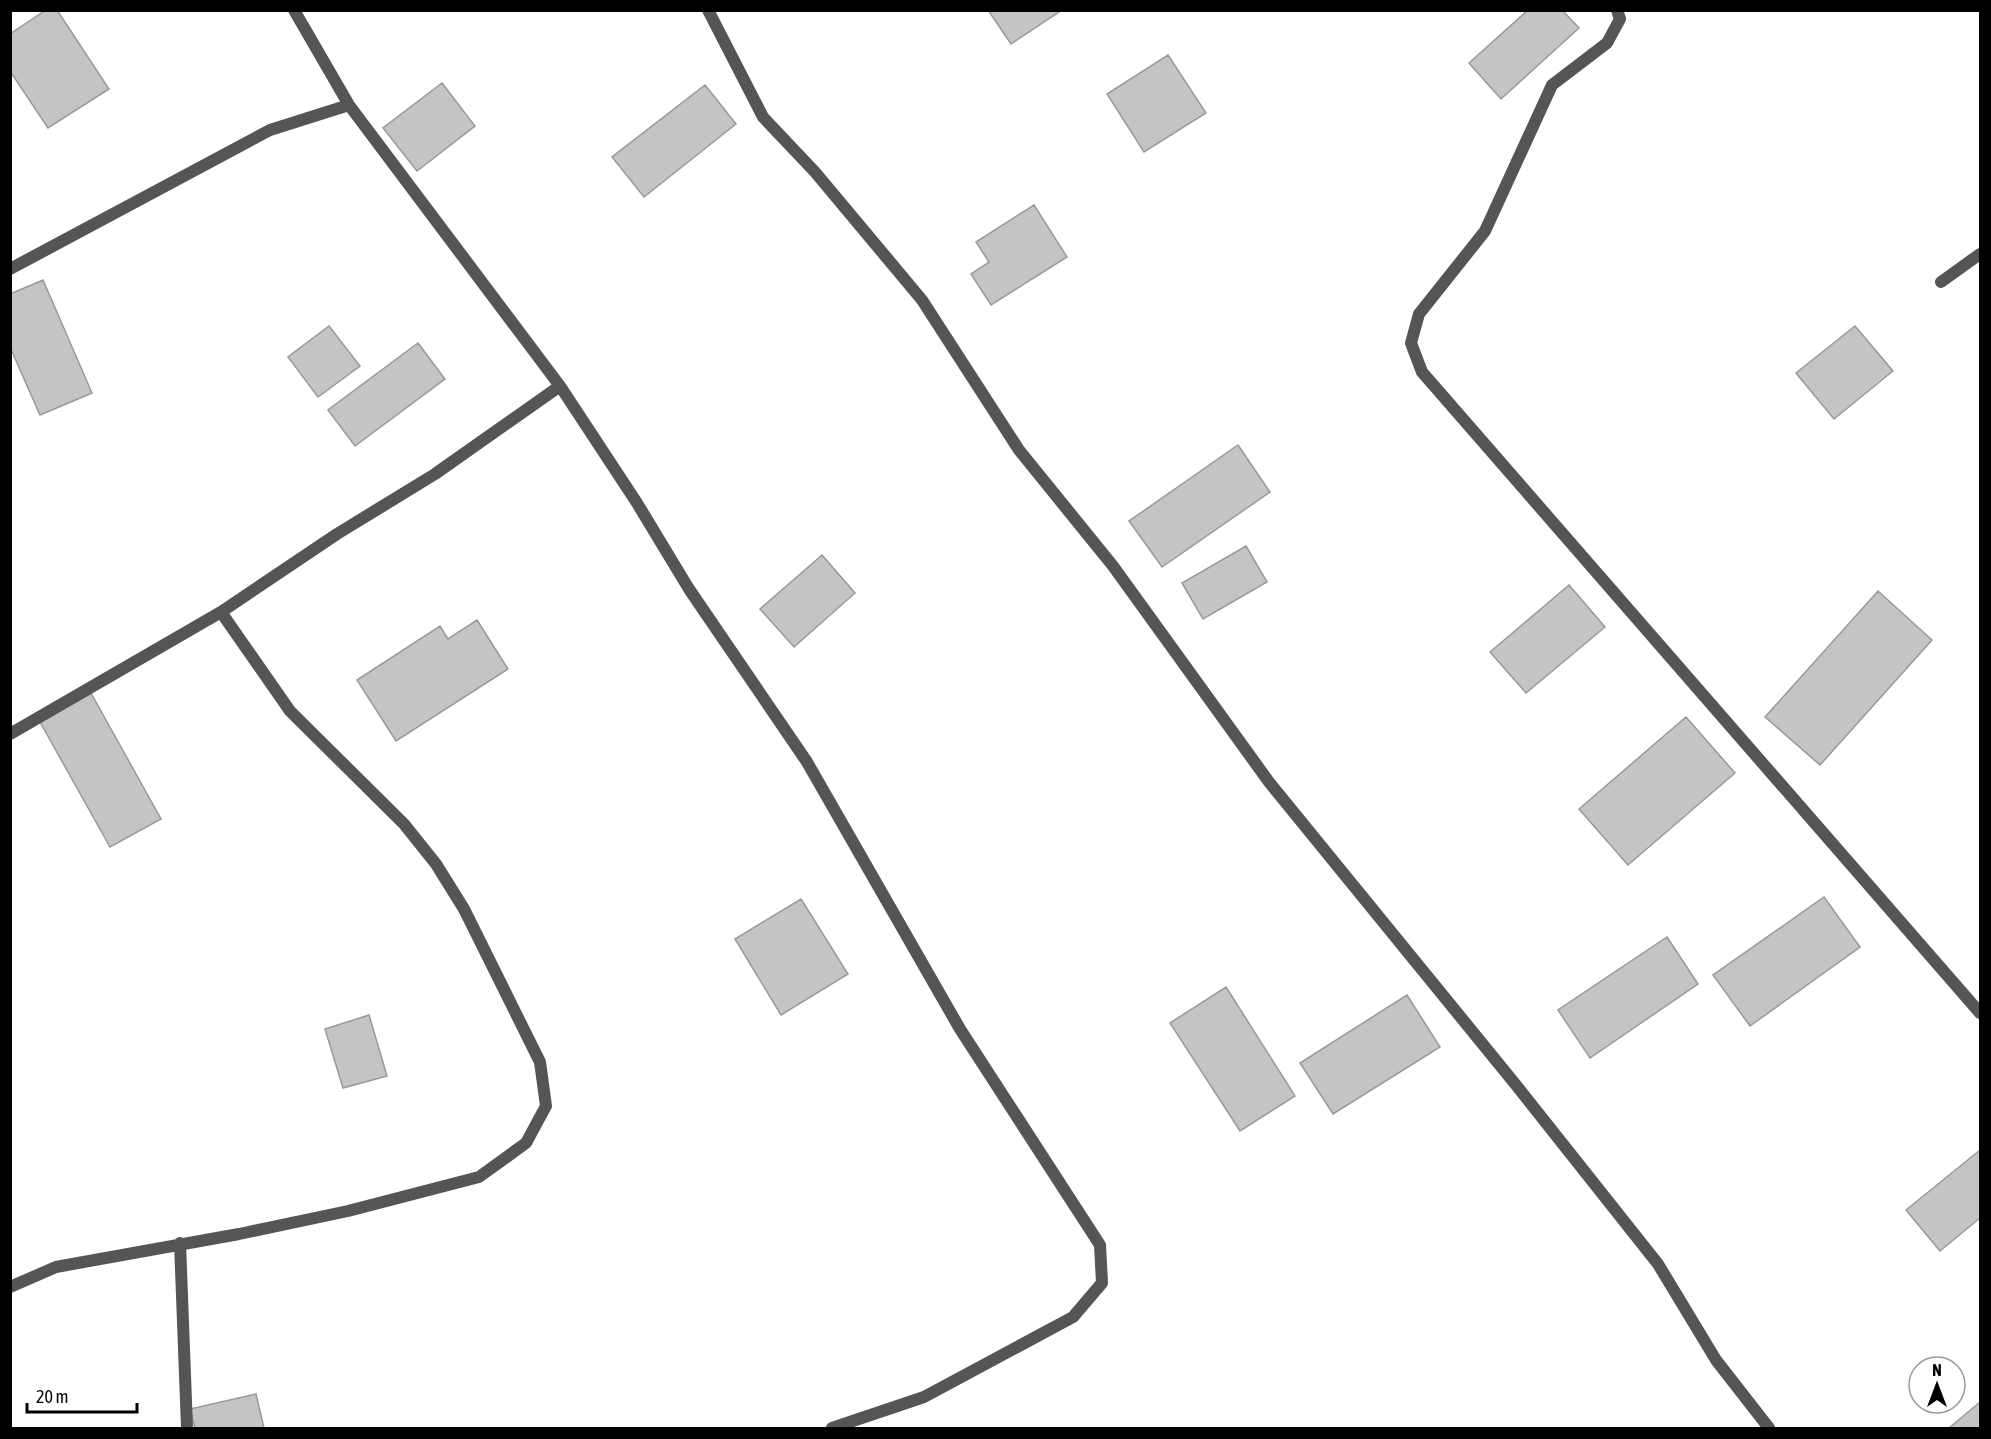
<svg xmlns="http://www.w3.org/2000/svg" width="1991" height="1439" viewBox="0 0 1991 1439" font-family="'Asap Condensed',sans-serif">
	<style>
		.building { fill: #c4c4c4; stroke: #999; stroke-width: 1.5 }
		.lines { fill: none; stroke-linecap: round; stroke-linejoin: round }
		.minor { stroke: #555; stroke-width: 12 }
	</style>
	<rect width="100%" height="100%" fill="#fff"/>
	<path class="building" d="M46,10h11l52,79 -61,39 -38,-57v-37z
		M988,10h74l-51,34z
		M1528,10h34l17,18 -78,71 -32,-36z
		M1168,55l38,58 -62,39 -37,-58z
		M442,83l33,43 -58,45 -34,-43z
		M705,85l31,39 -92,73 -32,-40z
		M1034,205l33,52 -76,48 -20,-31 18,-12 -13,-20z
		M43,280l49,113 -52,22 -30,-68v-53z
		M329,326l31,40 -42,31 -30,-40z
		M1855,326l38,45 -59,48 -38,-46z
		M418,343l27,36 -90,67 -27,-36z
		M1238,445l32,47 -108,75 -33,-46z
		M1246,546l21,36 -64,37 -21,-36z
		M822,555l33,38 -61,54 -34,-38z
		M1569,585l36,42 -79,66 -36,-41z
		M1878,591l54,49 -112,125 -55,-48z
		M477,620l31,49 -112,72 -39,-61 83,-54 8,13z
		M91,693l70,126 -51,28 -70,-125z
		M1686,717l49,56 -107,92 -49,-56z
		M1824,897l36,50 -110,79 -37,-51z
		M801,899l47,75 -67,41 -46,-76z
		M1667,937l31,47 -108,74 -32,-48z
		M1226,987l69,109 -55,35 -70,-108z
		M1407,995l33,52 -107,67 -33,-51z
		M369,1015l18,61 -44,12 -18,-59z
		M1980,1150v68l-40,33 -34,-41z
		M256,1394l8,34h-69l-5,-19z
		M1980,1402v26h-31z"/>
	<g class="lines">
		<path class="minor" d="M294,10l55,95 211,281 77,117 52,86 118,173 153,267 140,216 2,38 -29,34 -149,80 -92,31
			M708,10l55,107 52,55 107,128 97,150 94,116 156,216 247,303 142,179 58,96 53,68
			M1617,10l3,9 -13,24 -55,42 -67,146 -66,83 -8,29 11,29 558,641
			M10,269l260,-139 79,-25
			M1941,282l39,-28
			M10,734l211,-122 116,-78 98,-60 125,-88
			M180,1243l7,185
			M10,1287l46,-20 183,-33 109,-23 131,-34 47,-34 20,-37 -6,-44 -76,-153 -28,-45 -32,-40 -114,-113 -69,-99"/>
	</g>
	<rect width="1991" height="1439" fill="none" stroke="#000000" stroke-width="24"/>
	<g transform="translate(1937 1385)"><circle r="28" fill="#ffffff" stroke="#999999" stroke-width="1.5"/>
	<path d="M0-4.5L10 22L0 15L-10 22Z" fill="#000000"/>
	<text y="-9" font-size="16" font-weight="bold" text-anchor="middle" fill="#000000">N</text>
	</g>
	<path d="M27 1403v9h110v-9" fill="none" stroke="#000000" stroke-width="3"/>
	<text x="36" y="1403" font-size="18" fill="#000000" stroke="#ffffff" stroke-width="4.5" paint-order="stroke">20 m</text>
</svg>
